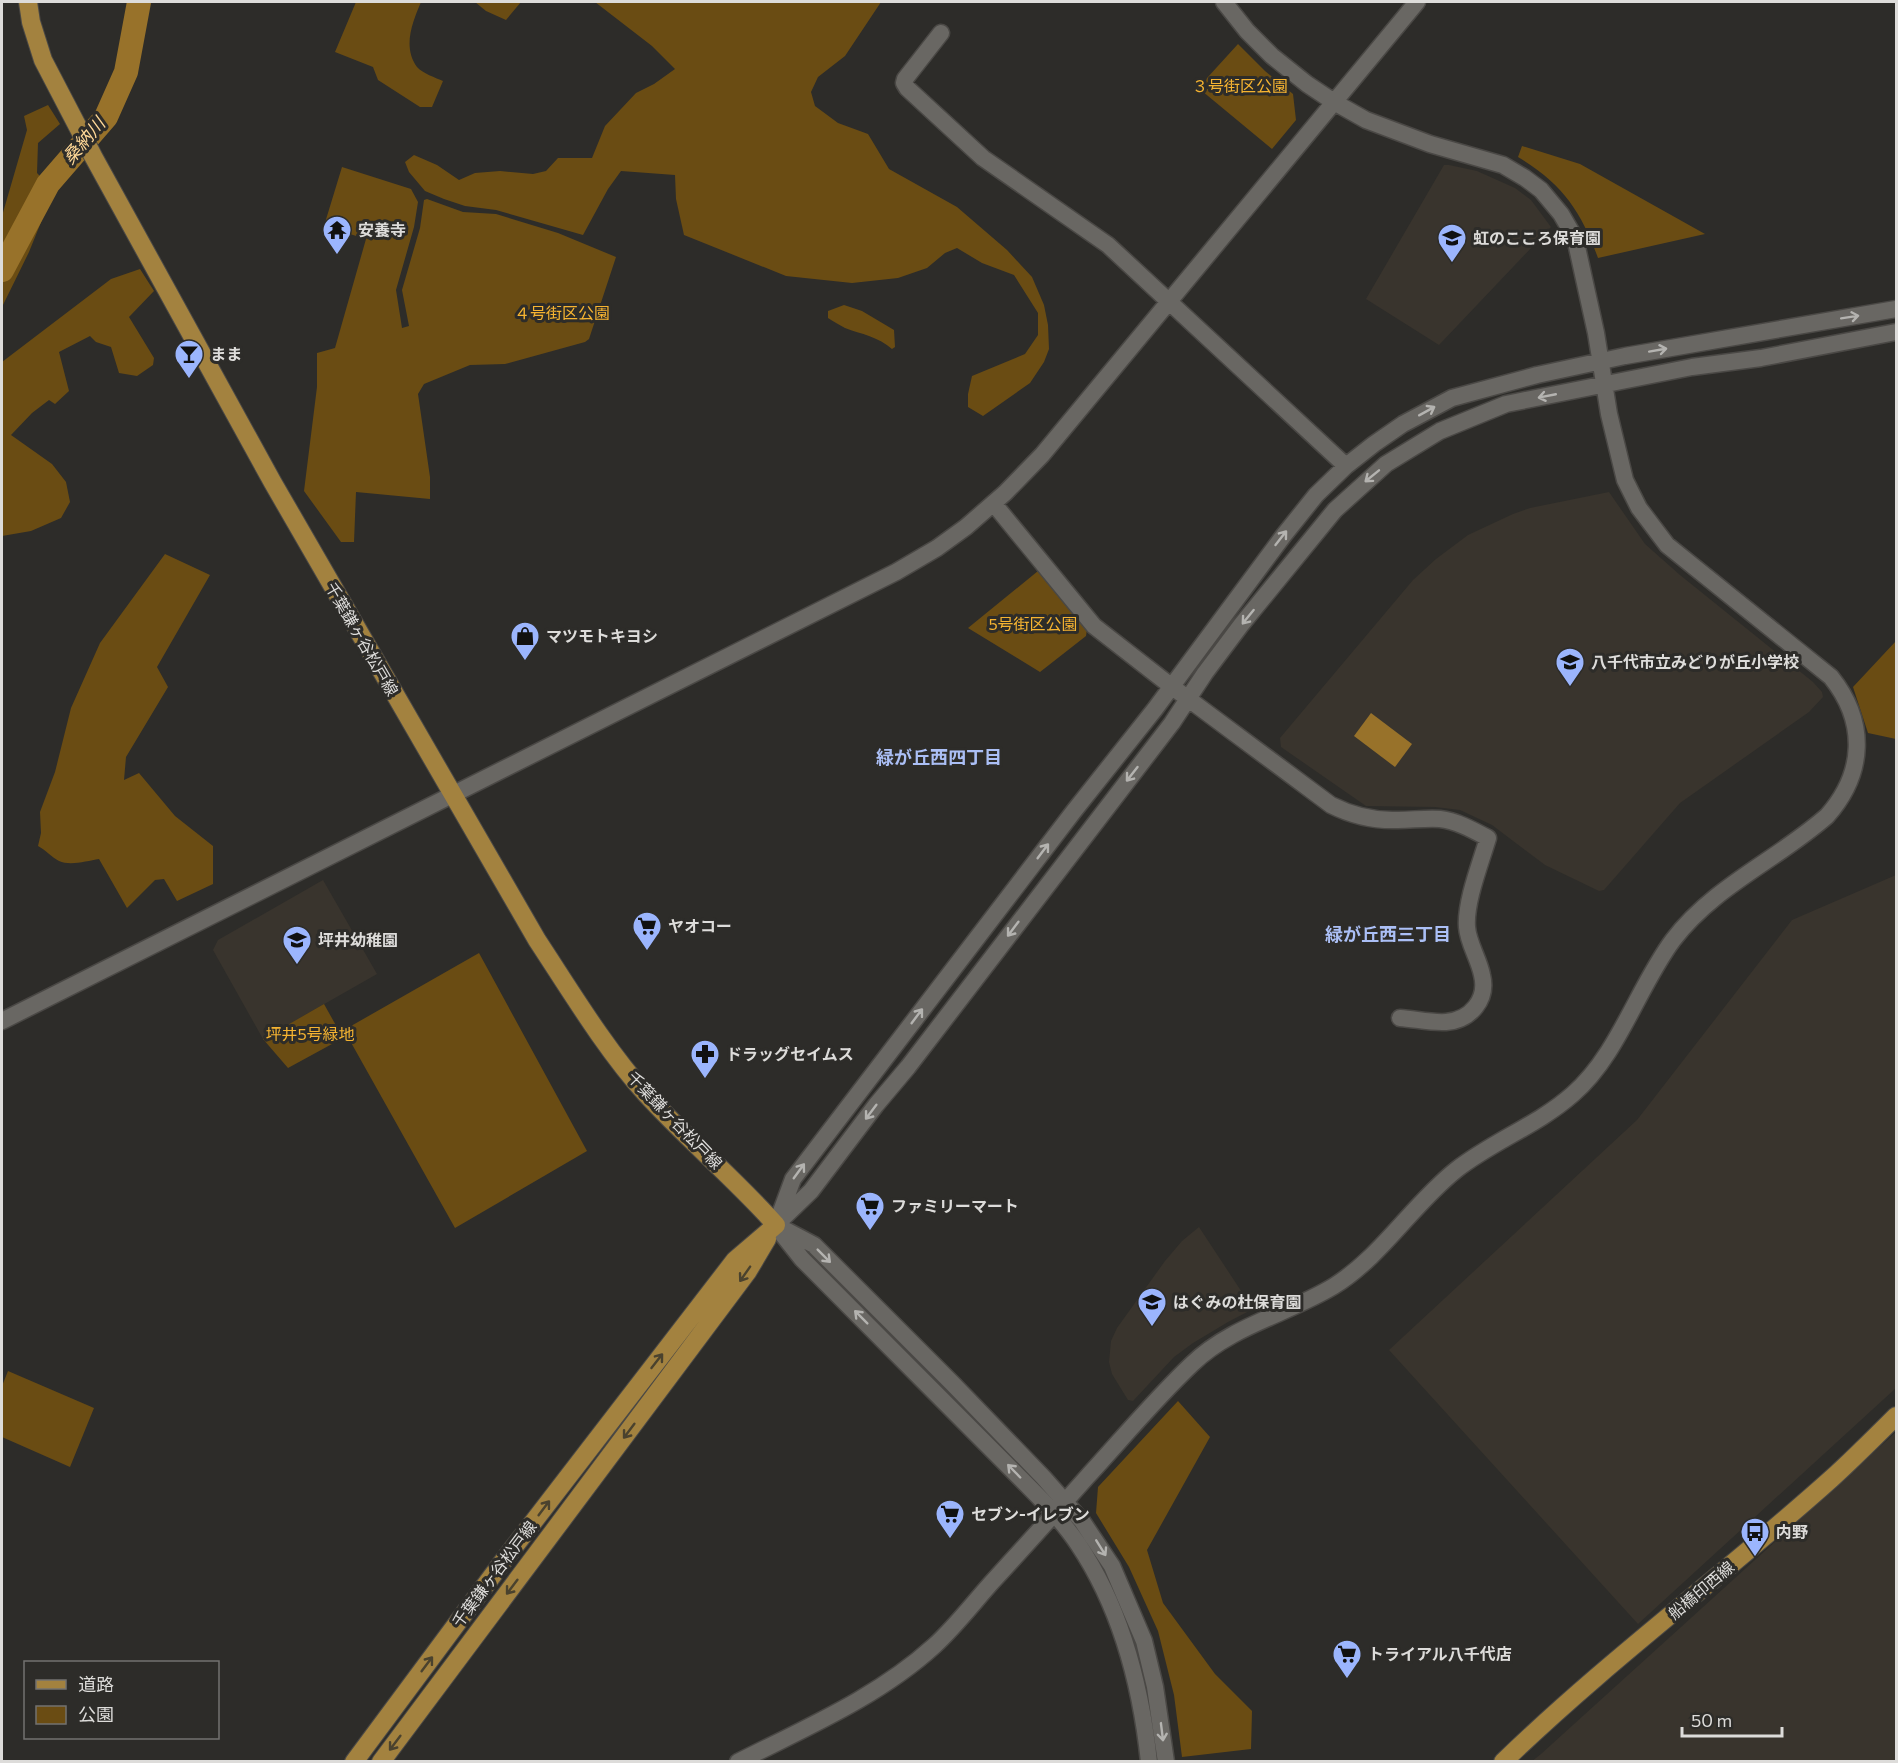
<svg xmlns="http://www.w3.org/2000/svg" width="1898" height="1763" viewBox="0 0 1898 1763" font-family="Commissioner,'Noto Sans JP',sans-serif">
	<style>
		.built { fill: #39342d }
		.green { fill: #6a4c13 }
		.water { fill: #98722a }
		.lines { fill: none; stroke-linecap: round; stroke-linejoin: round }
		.river { stroke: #98722a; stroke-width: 24 }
		.secondary-casing { stroke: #4a4845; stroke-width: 19 }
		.primary-casing { stroke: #4a4845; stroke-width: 20 }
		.secondary { stroke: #696763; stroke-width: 16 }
		.primary { stroke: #a3823f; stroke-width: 18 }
		.oneway { stroke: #b4b3b0 }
		.oneway2 { stroke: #4a422e }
		.labels { text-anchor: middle; stroke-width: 6; stroke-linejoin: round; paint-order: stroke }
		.park-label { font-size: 16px; fill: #f6b431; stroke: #2d2c29 }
		.poi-label { font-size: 16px; font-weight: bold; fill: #dddcda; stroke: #2d2c29; text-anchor: start }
		.street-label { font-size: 16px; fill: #dddcda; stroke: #2d2c29 }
		.water-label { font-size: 18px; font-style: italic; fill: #ffd897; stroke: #2d2c29 }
		.neighbourhood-label { font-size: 18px; font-weight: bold; fill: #abbff5; stroke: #2d2c29 }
	</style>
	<rect width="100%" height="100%" fill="#2d2c29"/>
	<path class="built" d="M1444,165h5l28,6 38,17 16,12 20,27 -112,118 -73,-46z
		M1609,492l36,52 35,31 133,107 9,10 1,5 -14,15 -129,91 -76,87 -5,1 -54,-26 -53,-40 -32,-15 -25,-3 -69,-1 -85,-59 -1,-9 133,-158 23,-21 32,-24 45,-21 17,-6z
		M1896,875v513l-258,236 -249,-274 248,-230 155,-200z
		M323,880l54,94 -114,65 -50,-89 5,-10z
		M1199,1227l54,82 -25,13 -35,21 -19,14 -41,44 -5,-1 -16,-26 -3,-12 2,-21 6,-13 48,-67 17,-20z
		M1896,1432v329l-365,1 10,-8z"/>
	<path class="green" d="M356,2h65c-8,19 -19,45 -4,65 5,6 19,11 26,14l-11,26h-12l-42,-27 -5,-13 -38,-15z
		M475,2h46l-15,18 -20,-9z
		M595,2h286l-36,54 -27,21 -7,15 4,14 23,17 30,11 21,35 68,38 50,43 25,27 12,28 4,20 1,24 -5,13 -14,21 -47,33 -15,-9v-13l4,-18 53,-22 13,-19v-22l-24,-38 -32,-12 -25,-15 -12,5 -18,15 -29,10 -46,5 -66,-7 -102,-41 -8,-36 -1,-24 -54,-4 -13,18 -25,46 -87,-25 -31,-4 -21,-7 -19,-8 -16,-19 -4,-10 9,-7 23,10 22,15 16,-7 25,-2 33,3 13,-3 12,-13h34l13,-32 31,-33 18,-9 21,-15 -23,-23z
		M1238,44l27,27 28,23 3,26 -24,29 -70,-58 5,-13z
		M48,105l12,19 -22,19 -1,30 11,11 4,11 -23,57 -27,55v-91l25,-86 -3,-14z
		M1522,146l58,18 125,70 -107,24c-17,-47 -36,-75 -80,-101z
		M342,167l69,22 7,13 -4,25 -18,63 6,38 7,-2 -7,-36 18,-62 4,-28 3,-1 36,13 33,2 62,19 58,24 -27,82 -4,3 -80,22 -35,1 -46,19 -6,10 12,83v22l-74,-7 -2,50h-13l-37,-51 13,-104v-34l18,-5 31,-109 -42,-13z
		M140,269l14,22 -25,26 25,41 -1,7 -16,11 -18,-3 -8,-26 -15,-5 -6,-6 -31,16 10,39 -14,13 -6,-4 -17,13 -21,22 41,29 14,18 4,20 -9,16 -30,13 -29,5v-174l109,-83z
		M844,305l18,6 32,19 1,17 -3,2c-13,-12 -31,-15 -47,-21 -6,-3 -12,-7 -17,-10v-7z
		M165,554l45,21 -53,92 11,20 -42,70 -2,23 15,-7 36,43 38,30v38l-36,17 -13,-22 -9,1 -28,28 -28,-49c-12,2 -29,7 -40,2 -8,-4 -13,-11 -21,-15l3,-13 -1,-21 15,-40 16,-64 29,-65z
		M1038,571l49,58 -1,7 -46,36 -72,-44z
		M1896,641v98l-28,-6 -15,-46z
		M479,953l108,198 -132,77 -111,-198z
		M324,1004l19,34 -55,30 -25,-29z
		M8,1371l86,37 -24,59 -68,-30v-51z
		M1178,1401l32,36 -63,113 16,53 52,71 37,37 -1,38 -69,8 -8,-62 -16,-64 -29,-64 -33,-54 2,-26z"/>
	<path class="water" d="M1371,713l41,31 -17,23 -41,-31z"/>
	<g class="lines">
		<path class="river" d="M2,270l46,-86 58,-67 20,-45 13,-70"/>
		<g class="secondary-casing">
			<path id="secondary" d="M941,33l-36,46 -1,4 3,5 76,70 125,87 238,221
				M994,504l100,122 77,60 160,119c22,11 43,16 67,15 14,0 28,-2 42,-1 17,2 33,11 48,19 -7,24 -23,64 -21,89 1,16 12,32 15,48 6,24 -11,45 -36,47 -15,1 -31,-3 -46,-4
				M2,1021l894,-449 41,-24 29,-21 39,-34 37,-38 375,-453
				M781,1220l30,-29 65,-86 32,-38 264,-344 33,-50 36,-48 94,-115 51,-46 54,-33 66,-27 186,-37 69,-9 135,-26
				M776,1225l17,-46 281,-368 81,-102 129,-174 32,-40 30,-29 28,-22 29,-20 49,-26 85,-23 88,-19 271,-47
				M776,1225l38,20 139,139 90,93 39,44 30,45 32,75 11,46 11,75
				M779,1230l23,29 228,229c17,17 34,35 48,56 43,64 63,142 71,218
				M738,1762c67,-34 140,-65 196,-116 21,-19 40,-44 59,-65 32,-35 63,-69 94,-104 35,-38 68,-78 105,-113 39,-38 96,-50 142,-78 48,-30 78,-81 122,-116 37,-29 82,-45 117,-76 45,-39 65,-107 100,-154 41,-54 104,-80 154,-124 38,-43 40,-94 4,-139l-164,-132 -28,-37 -14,-28 -16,-66 -13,-81 -21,-95 -14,-24 -20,-24 -16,-12 -22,-13 -73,-21 -64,-24 -32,-18 -27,-18 -35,-28 -25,-25 -23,-29"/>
		</g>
		<g class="primary-casing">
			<path id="primary" d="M28,2l3,20 12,38 50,96 180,327 264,457c33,50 69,110 109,154 41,45 89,85 130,131
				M354,1762l150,-202 231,-300 41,-35
				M381,1762l367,-491 19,-32
				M1503,1762c104,-101 221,-187 328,-283 22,-20 44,-42 65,-63"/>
		</g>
		<use href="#secondary" class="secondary"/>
		<use href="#primary" class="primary"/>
	</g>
	<defs><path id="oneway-shaft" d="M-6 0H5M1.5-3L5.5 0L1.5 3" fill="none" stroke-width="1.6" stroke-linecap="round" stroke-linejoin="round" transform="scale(1.5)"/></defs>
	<g class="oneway">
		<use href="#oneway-shaft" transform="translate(1850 317) rotate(-9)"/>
		<use href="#oneway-shaft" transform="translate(1658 350) rotate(-10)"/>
		<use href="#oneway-shaft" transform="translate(1547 396) rotate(169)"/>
		<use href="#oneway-shaft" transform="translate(1427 411) rotate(-29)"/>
		<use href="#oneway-shaft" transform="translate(1372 476) rotate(141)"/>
		<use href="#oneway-shaft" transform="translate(1281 538) rotate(-52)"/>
		<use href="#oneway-shaft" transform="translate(1248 617) rotate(129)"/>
		<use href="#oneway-shaft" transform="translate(1132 774) rotate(128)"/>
		<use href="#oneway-shaft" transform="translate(1043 851) rotate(-53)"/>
		<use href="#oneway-shaft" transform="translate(1013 929) rotate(127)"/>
		<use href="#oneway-shaft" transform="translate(917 1016) rotate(-53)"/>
		<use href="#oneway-shaft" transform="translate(871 1112) rotate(127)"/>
		<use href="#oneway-shaft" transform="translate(799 1171) rotate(-54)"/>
		<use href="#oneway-shaft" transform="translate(824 1256) rotate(45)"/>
		<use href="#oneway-shaft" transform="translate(861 1317) rotate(-135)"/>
		<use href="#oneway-shaft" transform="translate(1014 1471) rotate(-134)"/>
		<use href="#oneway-shaft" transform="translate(1101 1548) rotate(58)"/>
		<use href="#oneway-shaft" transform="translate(1162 1732) rotate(83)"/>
	</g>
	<g class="oneway2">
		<use href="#oneway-shaft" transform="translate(745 1274) rotate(125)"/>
		<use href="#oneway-shaft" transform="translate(657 1361) rotate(-52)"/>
		<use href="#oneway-shaft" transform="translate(629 1431) rotate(127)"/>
		<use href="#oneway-shaft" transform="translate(544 1508) rotate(-53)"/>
		<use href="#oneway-shaft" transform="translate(512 1587) rotate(127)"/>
		<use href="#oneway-shaft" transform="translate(427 1664) rotate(-53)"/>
		<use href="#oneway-shaft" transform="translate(395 1743) rotate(127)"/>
	</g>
	<defs>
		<g id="temple-pin" transform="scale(1.5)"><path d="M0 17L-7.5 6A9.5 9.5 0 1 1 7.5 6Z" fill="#9bb5fd" stroke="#2d2c29"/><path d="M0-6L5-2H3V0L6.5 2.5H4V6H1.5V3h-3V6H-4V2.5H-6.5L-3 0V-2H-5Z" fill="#111"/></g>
		<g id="school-pin" transform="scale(1.5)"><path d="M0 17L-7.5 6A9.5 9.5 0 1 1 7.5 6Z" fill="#9bb5fd" stroke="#2d2c29"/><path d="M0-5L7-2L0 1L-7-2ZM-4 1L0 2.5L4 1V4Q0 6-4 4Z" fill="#111"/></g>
		<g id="bar-pin" transform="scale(1.5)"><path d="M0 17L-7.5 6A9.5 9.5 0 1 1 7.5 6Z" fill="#9bb5fd" stroke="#2d2c29"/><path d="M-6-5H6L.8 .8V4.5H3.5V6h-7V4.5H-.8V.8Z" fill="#111"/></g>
		<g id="shop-pin" transform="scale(1.5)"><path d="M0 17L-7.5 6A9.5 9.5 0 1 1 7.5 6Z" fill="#9bb5fd" stroke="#2d2c29"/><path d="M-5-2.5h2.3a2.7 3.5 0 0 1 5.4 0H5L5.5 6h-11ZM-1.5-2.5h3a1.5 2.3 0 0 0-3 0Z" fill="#111"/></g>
		<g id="supermarket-pin" transform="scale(1.5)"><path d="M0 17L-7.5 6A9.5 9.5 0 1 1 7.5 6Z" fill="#9bb5fd" stroke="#2d2c29"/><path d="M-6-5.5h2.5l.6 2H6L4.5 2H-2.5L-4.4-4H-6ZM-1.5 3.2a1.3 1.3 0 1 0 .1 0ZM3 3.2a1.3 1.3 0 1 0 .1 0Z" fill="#111"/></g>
		<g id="pharmacy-pin" transform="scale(1.5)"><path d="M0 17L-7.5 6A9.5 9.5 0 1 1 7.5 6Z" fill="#9bb5fd" stroke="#2d2c29"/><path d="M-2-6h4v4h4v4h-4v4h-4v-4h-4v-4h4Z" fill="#111"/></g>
		<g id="bus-pin" transform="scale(1.5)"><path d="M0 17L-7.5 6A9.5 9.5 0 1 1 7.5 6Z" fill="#9bb5fd" stroke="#2d2c29"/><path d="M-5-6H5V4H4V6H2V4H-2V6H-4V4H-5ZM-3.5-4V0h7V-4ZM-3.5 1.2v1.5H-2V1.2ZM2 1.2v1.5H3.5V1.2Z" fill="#111"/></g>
	</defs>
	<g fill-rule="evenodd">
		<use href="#temple-pin" x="337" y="230"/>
		<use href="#school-pin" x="1452" y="238"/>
		<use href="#bar-pin" x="189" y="354"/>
		<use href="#shop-pin" x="525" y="636"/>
		<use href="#school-pin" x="1570" y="662"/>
		<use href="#supermarket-pin" x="647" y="926"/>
		<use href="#school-pin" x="297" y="940"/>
		<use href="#pharmacy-pin" x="705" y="1054"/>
		<use href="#supermarket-pin" x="870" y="1206"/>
		<use href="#school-pin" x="1152" y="1302"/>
		<use href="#supermarket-pin" x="950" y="1514"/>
		<use href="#bus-pin" x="1755" y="1532"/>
		<use href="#supermarket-pin" x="1347" y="1654"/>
	</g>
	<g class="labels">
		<g class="park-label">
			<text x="1240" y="92">３号街区公園</text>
			<text x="562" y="319">４号街区公園</text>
			<text x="1033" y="630">5号街区公園</text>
			<text x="310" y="1040">坪井5号緑地</text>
		</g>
		<g class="poi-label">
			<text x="358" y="236">安養寺</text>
			<text x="1473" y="244">虹のこころ保育園</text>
			<text x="210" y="360">まま</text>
			<text x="546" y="642">マツモトキヨシ</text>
			<text x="1591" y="668">八千代市立みどりが丘小学校</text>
			<text x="668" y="932">ヤオコー</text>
			<text x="318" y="946">坪井幼稚園</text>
			<text x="726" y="1060">ドラッグセイムス</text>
			<text x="891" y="1212">ファミリーマート</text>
			<text x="1173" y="1308">はぐみの杜保育園</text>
			<text x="971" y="1520">セブン-イレブン</text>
			<text x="1776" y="1538">内野</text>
			<text x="1368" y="1660">トライアル八千代店</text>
		</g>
		<g class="street-label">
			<text transform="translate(362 639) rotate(60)" y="6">千葉鎌ヶ谷松戸線</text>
			<text transform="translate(675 1120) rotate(46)" y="6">千葉鎌ヶ谷松戸線</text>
			<text transform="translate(494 1574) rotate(-53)" y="6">千葉鎌ヶ谷松戸線</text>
			<text transform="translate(1701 1590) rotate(-40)" y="6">船橋印西線</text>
		</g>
		<g class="water-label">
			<text transform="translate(84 141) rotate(-50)" y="6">桑納川</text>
		</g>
		<g class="neighbourhood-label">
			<text x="939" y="764">緑が丘西四丁目</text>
			<text x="1388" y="941">緑が丘西三丁目</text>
		</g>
	</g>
	<rect width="1898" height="1763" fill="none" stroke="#dddcda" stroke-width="6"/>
	<rect x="24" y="1661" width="195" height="78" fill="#2d2c29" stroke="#737270" stroke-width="1.5"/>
	<rect x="36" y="1680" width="30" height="9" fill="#a3823f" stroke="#737270" stroke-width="1.5"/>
	<text x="78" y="1691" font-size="18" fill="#dddcda">道路</text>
	<rect x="36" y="1706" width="30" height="18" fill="#6a4c13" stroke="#737270" stroke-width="1.5"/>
	<text x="78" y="1721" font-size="18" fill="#dddcda">公園</text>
	<path d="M1682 1727v9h100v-9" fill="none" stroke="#dddcda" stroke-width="3"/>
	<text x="1691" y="1727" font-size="18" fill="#dddcda" stroke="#2d2c29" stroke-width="4.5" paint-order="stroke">50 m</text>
</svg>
